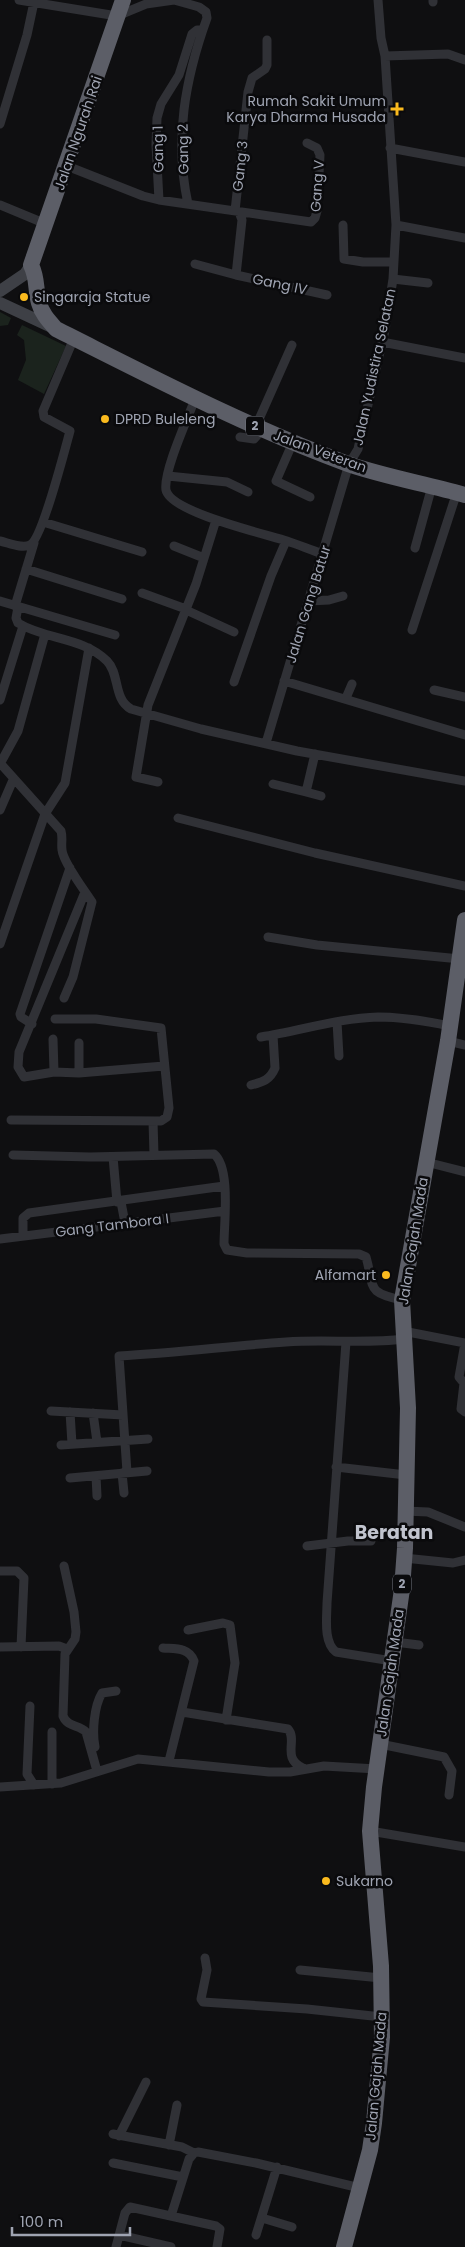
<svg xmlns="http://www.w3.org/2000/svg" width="465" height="2247" viewBox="0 0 465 2247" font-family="Poppins,sans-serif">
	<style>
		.green { fill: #1b231d }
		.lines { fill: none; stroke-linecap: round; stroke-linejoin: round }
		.street { stroke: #303136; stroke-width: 9 }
		.secondary { stroke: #3e4046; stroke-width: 12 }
		.highway { stroke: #5c5e67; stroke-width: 16 }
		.poi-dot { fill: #faba1e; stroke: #0a0a0c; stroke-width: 2 }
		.labels { text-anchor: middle; stroke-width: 5; stroke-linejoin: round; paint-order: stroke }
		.shield { fill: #0a0a0c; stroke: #727680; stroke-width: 1 }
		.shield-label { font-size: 12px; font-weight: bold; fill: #9fa4b2 }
		.poi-label { font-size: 14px; fill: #9fa4b2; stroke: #0a0a0c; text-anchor: start }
		.street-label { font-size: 14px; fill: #9fa4b2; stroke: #0a0a0c }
		.district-label { font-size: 19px; font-weight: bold; fill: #c1c4ce; stroke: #0a0a0c }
	</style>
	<rect width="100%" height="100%" fill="#0f0f11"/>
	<path class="green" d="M0,312l11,6 -3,7 -8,1z
		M22,325l44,21 -22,48 -26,-14 8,-20 -2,-20 -7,-5z"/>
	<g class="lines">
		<path class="street" d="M19,0l98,16 29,-12 28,-4 25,7 7,5 1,6c-22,61 -33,122 -19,186
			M433,2v-2
			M385,56l63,-2 17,6
			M0,124l27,-89 7,-33
			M390,148l75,14
			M67,166l76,30 16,4 152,22 4,-4 2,-7 3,-56 -3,-7 -10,-5
			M159,200l-3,-55 1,-27 4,-14 18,-29 13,-41 5,-4h5
			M0,205l46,19
			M235,211l13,-119 4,-14 13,-9 2,-4v-25
			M239,212l3,8 -6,55 91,20
			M343,225l1,34 19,3h31
			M396,225l69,13
			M195,264l41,11
			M393,279l35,4
			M382,342l83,16
			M195,399c-7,19 -32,73 -29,91 4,22 99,44 121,51 12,4 24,9 36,13
			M256,426l36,-81
			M240,437l14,2 8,-9
			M293,442l-17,39 34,16
			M168,476l59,6 21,10
			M43,522l99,30
			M0,541c9,2 22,8 30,4 12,-6 35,-96 40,-114l-26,-14 -1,-6 31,-73
			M174,546l30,12
			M415,548l17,-62
			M26,569l96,30
			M142,593l44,16
			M0,601l115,34
			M309,601l20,-1 14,-4
			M15,606l19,-63
			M18,607l-2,11 2,5c28,17 65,14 89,38 13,13 6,38 24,48l70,20 96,22 168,30
			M186,610l48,22
			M412,630l45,-138
			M284,681l181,54
			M234,682l37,-106 15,-35
			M434,690l31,7
			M346,698l6,-14
			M0,700l23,-74
			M266,743l83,-279 9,-15 4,-18 23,-101 8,-51 3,-54 -11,-169 -4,-18 -3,-38
			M315,754l-9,38 15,4
			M0,763l61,68c2,7 0,12 1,19 1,12 23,41 30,52l-19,75 -9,21
			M0,764l18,-33 27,-97
			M158,782l-22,-5 12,-72 48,-121 20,-64
			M273,784l33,8
			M0,810l13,-30
			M178,818l137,35 150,33
			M85,892l-66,160 -1,15 6,10 30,-5 25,1 85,-7
			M268,937l49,8 143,14
			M0,944l45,-130 20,-31 24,-135
			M337,1022l2,34
			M32,1024l-11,-7 -1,-3 50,-146
			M261,1037c39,-6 78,-19 117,-20 25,0 48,4 72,9
			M53,1039l1,33
			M448,1041l17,4
			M79,1043v30
			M251,1085c12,-3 19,-5 24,-17l-2,-33
			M11,1120l150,1 6,-4 2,-9 -8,-80 -65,-9h-41
			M153,1121l1,34
			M13,1155l77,2 124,-3c17,14 10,69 10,90l3,6 20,3 112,1 7,3c9,31 -1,35 36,43
			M113,1157l4,45
			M426,1162l39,10
			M121,1202l4,21
			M23,1236v-18l6,-5 195,-27
			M0,1239l225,-28
			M403,1331l62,12
			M346,1342l-19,261c0,14 -4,39 9,49l56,9
			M465,1343l-6,34 5,6 -3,26 4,3
			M51,1411l72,4
			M70,1412l2,32
			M93,1413l4,29
			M61,1445l87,-6
			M336,1467l70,8
			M127,1472l-8,-116c56,-3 111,-10 167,-14 40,-3 79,2 118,-3
			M122,1473l2,20
			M96,1476l1,20
			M70,1478l77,-7
			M405,1511l23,1 37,15
			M307,1546l41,-5h23
			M404,1558l49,5 12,-3
			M64,1566l10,46 2,20 -1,7 -10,15 -2,62c5,12 16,8 23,16l11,39
			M0,1571h17l7,7 -3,69
			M188,1630l35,-7 7,2 5,38 -9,57
			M395,1642l24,3
			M0,1647l59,-1 8,3
			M163,1648c12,1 26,-1 31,13l-25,100
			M30,1706l-3,68 7,11
			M182,1712l106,17c10,11 -7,29 15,39
			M52,1732v52
			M380,1744l64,13 8,14 -3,24
			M95,1747c-3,-15 -1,-41 7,-54l14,-2
			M0,1787l61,-4 77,-24 131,13h21l34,-6 53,3
			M370,1831l95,16
			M205,1958l2,12 -6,29 2,3 104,7 75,8
			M300,1970l81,8
			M113,2134l69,13 12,6
			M119,2136l27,-54
			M169,2145l8,-40
			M113,2163l70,14
			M171,2216l18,-57 5,-6 4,-1 58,11 104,25
			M262,2218l30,9
			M119,2235l52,12
			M256,2235l21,-68
			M116,2247l9,-34 5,-6 86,19 4,3 -3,18"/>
		<path class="secondary" d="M0,291l25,-17 6,-9
			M0,303l54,25"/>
		<path class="highway" d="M123,0l-92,265c7,14 4,24 8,38 3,11 10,18 17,26 96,48 191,98 292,135 38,13 79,20 117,31
			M344,2247l26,-97 4,-27 8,-86 -1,-71 -11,-135 4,-44 28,-198 3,-41 3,-140 -6,-108 46,-259 17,-121"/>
	</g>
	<g class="poi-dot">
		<path d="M394.5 101.5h5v5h5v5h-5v5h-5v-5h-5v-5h5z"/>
		<circle cx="24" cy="297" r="5"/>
		<circle cx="105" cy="419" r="5"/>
		<circle cx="386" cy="1275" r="5"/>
		<circle cx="326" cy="1881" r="5"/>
	</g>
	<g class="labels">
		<g class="shield">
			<rect x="246" y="416.5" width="18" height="19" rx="4"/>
			<rect x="393" y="1574.5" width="18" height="19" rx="4"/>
		</g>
		<g class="shield-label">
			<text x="255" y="430">2</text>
			<text x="402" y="1588">2</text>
		</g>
		<g class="poi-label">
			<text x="386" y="106" text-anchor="end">Rumah Sakit Umum<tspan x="386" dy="16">Karya Dharma Husada</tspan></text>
			<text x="34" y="302">Singaraja Statue</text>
			<text x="115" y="424">DPRD Buleleng</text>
			<text x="376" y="1280" text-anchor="end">Alfamart</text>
			<text x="336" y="1886">Sukarno</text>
		</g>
		<g class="street-label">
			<text transform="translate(78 133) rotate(-71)" y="5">Jalan Ngurah Rai</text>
			<text transform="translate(158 149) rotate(-91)" y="5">Gang 1</text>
			<text transform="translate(183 149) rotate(-91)" y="5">Gang 2</text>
			<text transform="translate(240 166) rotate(-84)" y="5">Gang 3</text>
			<text transform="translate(317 186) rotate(-86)" y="5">Gang V</text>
			<text transform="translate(280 284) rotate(12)" y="5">Gang IV</text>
			<text transform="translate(374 367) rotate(-78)" y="5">Jalan Yudistira Selatan</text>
			<text transform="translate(320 451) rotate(20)" y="5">Jalan Veteran</text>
			<text transform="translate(308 604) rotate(-73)" y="5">Jalan Gang Batur</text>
			<text transform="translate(112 1225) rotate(-7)" y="5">Gang Tambora I</text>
			<text transform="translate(413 1241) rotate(-81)" y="5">Jalan Gajah Mada</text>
			<text transform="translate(390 1673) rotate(-82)" y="5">Jalan Gajah Mada</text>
			<text transform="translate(376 2076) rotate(-85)" y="5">Jalan Gajah Mada</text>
		</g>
		<g class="district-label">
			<text x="394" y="1539">Beratan</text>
		</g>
	</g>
	<path d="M12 2227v8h118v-8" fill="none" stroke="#9fa4b2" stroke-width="2.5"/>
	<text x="20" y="2227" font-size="15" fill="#9fa4b2" stroke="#0a0a0c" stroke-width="4" paint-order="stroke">100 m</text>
</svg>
